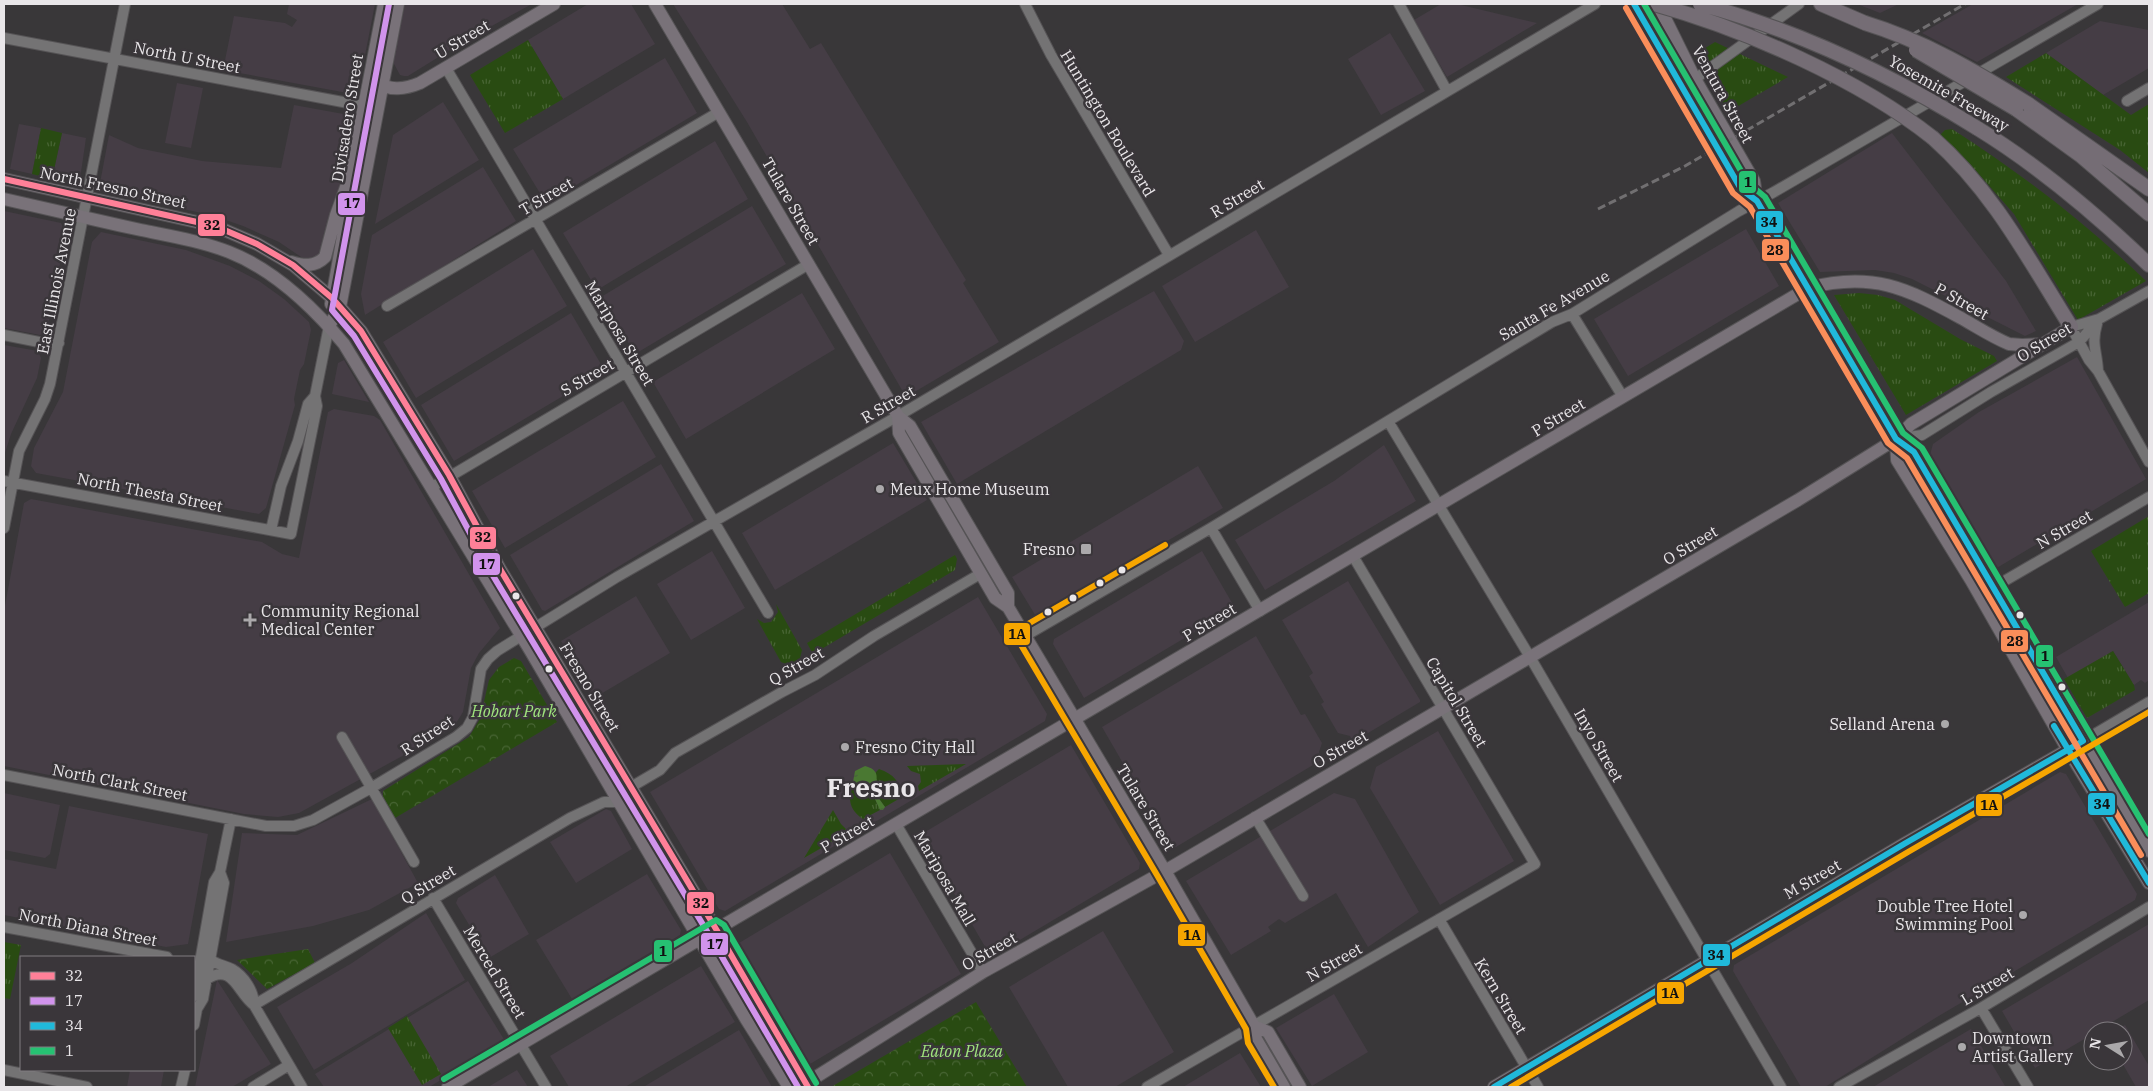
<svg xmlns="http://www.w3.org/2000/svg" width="2153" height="1091" viewBox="0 0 2153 1091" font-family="'IBM Plex Serif',serif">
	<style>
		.built { fill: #453d45 }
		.grass { fill: url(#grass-tufts) }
		.forest { fill: url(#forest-crowns) }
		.water { fill: url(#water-ripples) }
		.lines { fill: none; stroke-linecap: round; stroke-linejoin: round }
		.minor-casing { stroke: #555355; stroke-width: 12 }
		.major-casing { stroke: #555355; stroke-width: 14 }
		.highway-casing { stroke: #555355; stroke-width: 16 }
		.minor { stroke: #747374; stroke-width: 10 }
		.major { stroke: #797279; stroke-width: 12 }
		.highway { stroke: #756d75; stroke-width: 14 }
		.rail { stroke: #716f71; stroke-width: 3; stroke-dasharray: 8 4; stroke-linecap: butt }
		.highway-bridge-casing { stroke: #555355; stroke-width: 16; stroke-linecap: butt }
		.highway-bridge { stroke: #756d75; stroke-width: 14 }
		.bus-1-casing { stroke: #3a363a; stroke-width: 10 }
		.bus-2-casing { stroke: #3a363a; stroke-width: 10 }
		.bus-3-casing { stroke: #3a363a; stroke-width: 10 }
		.bus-4-casing { stroke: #3a363a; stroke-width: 10 }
		.bus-5-casing { stroke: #3a363a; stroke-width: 10 }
		.bus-6-casing { stroke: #3a363a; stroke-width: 10 }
		.bus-1 { stroke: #ff8098; stroke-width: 6 }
		.bus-2 { stroke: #d193ec; stroke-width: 6 }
		.bus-3 { stroke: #20b9da; stroke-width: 6 }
		.bus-4 { stroke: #26c172; stroke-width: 6 }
		.bus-5 { stroke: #fa8e5a; stroke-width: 6 }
		.bus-6 { stroke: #f7a600; stroke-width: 6 }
		.poi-dot { fill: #aba9ab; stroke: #3a363a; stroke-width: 2 }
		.bus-dot { fill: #e9e6e9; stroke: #3a363a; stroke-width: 2 }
		.labels { text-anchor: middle; stroke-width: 5; stroke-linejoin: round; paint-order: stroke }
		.street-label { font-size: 16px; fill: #e9e6e9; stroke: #3a363a }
		.poi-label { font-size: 16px; fill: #e9e6e9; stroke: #3a363a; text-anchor: start }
		.park-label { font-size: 16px; font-style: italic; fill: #a0e57e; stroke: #3a363a }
		.town-label { font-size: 26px; font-weight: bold; fill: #e9e6e9; stroke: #3a363a }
		.line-badge { stroke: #3a363a; stroke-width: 2 }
		.pale-badge-label { font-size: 14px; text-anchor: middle; font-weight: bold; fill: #111 }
	</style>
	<defs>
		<pattern id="grass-tufts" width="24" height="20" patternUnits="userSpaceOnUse" patternTransform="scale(1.25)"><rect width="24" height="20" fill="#294b12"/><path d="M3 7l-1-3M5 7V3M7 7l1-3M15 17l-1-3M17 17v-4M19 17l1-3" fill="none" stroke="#486534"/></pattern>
		<pattern id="forest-crowns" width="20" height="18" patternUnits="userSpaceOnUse" patternTransform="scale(1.25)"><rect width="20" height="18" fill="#294b12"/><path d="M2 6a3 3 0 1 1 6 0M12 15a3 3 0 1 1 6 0" fill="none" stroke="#486534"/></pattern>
		<pattern id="water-ripples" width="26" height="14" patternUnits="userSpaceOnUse" patternTransform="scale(1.25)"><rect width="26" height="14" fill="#4a7832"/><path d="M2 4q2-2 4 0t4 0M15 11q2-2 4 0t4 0" fill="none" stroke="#485e3c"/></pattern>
	</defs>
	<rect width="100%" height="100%" fill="#393739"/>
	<path class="built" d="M289,4h86l-17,87 -5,3 -130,-24 11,-54 51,7 7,4 5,-7 -10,-6z
		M405,4h127l-66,36 -58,36h-4l-4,-1 -7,-13z
		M588,4h43l24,40 -92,55 -35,-59z
		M673,4h109l28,45 11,-6 145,237 -3,3 36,59 -93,55 -159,-275z
		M1441,4h16l80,19 -90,54 -33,-57z
		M1857,4h42l-19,9z
		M1973,4h105l-101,58 -55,-29z
		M2100,21l49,9v38l-46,27 -57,-42z
		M1390,33l35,58 -44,24 -33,-56z
		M665,58l32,55 -151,90 -33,-54z
		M177,83l26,5 -12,60 -26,-5z
		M443,102l36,58 -104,64 18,-89z
		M294,105l55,10 3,5 -11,62 -9,23 -10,47 -9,7h-9l-25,-17 -36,-16 -32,-11 -107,-23 -4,-9 9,-48 29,13 64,13 79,7z
		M19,124l22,4 -9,46 -22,-5z
		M62,133l24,5 -6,41 -5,5 -23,-5z
		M1892,133l114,148 30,50 -11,5 -113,-57 -18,-6 -19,-3 -55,2 -42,-69z
		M715,141l33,58 -151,91 -34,-57z
		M483,167l33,54 -151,94 -4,-21 11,-59z
		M752,206l34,58 -151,90 -34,-57z
		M4,211l57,12 5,10 -19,98 -7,4 -36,-7z
		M1746,229l33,57 -151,90 -34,-57z
		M1256,230l33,57 -94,55 -33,-56z
		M101,232l85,18 44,16 29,15 25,18 25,23 2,8 -7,34 -4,6 -6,29 1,6 -29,103 -7,6 -223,-41 -5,-7 3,-18 29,-56 29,-150z
		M533,249l34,57 -151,92 -33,-56z
		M1154,291l30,50 -3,9 -224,134 -36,-62z
		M802,293l33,56 -149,90 -33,-57z
		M571,313l34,58 -151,90 -33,-56z
		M4,345l34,6 3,7 -4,20 -26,56 -7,22z
		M2077,357l69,122 -151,90 -65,-114 3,-11 46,-32z
		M344,360l25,42 -37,-8 6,-31z
		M623,401l33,56 -151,91 -33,-57z
		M334,409l40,7 6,4 120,208 -21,25 -8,15 -8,44 -10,16 -154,85 -21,4 -34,-3 -240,-48v-155l20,-108 7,-4 231,43 20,12 17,4 29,-146z
		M893,443l34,57 -152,90 -33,-57z
		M1384,445l32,56 -151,89 -30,-50 99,-59z
		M661,464l33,57 -149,90 -3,-1 -32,-55z
		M1198,466l25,42 -186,110 -25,-41z
		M712,551l33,57 -54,32 -34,-56z
		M1202,551l33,57 -151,90 -31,-54 1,-5z
		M1348,581l72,119v2l-67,40 -3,-6 -12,-3 -17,-29 3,-2 -15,-26 4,-3 -31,-53z
		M636,596l34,57 -76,45 -33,-57z
		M978,597l69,117 -2,7 -320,190 -6,-2 -69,-117z
		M2149,602v78l-4,3 -4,-3 -7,5 -21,-34 -45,27 -12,-21z
		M1256,636l45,79 4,-1 17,29 -3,9 4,7 -147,88 -5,-1 -69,-119z
		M1438,731l76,130 -74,44 -70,-117 6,-21z
		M1071,745l69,118 -1,6 -148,88 -71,-122z
		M2060,772l6,2 71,120 -2,6 -198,117 -112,70h-24l-68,-116 1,-6z
		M4,793l56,12 -10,49 -5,4 -41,-8z
		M1334,793l21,6 64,113 -51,35 -32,-54 -51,30 -6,-4 -11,8 3,4 -40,24 -45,-74z
		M372,799l46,84 -49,27 -56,16 -87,16 16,-109 55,2z
		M69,806l139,28 -20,110 -22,3 -162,-32v-56l52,10z
		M606,809l5,2 21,38 -56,34 -26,-41z
		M890,853l71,121 -151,90 -71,-121z
		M647,874l34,56 -1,5 -108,64 -36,-59z
		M495,875l34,59 -40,24 -33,-55 2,-5z
		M426,913l39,67 -151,90 -37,-63 75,-44z
		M2149,924v76l-52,31h-4v3l-58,34 -33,-57z
		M1103,931l71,121 -59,35h-47l-59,-100z
		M701,966l34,56 -110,65h-56l-19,-31z
		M217,980l54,84 -39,23h-37z
		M468,981l37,60 -40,25 -36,21h-105l-9,-13z
		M1334,994l34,58 -56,34 -36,-58z
		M2125,1025l24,41v21h-13l-15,-26h2v-30h-8z
		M1971,1029l34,57 -132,1 60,-36z
		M739,1030l33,57h-127v-1z
		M1240,1053l21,34h-78z
		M130,1070h34l-3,17h-34z
		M517,1070l11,17h-40z"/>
	<path class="grass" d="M528,40l35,59 -58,34 -35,-58z
		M1715,42l73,35 -60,35 -34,-57z
		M2046,53l85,62 18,-11v69l-29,-23 -114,-73z
		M41,128l21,5 -10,46 -20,-5z
		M1952,129c70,45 134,94 194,152l-68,39 -64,-106 -44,-50 -30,-29 5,-5z
		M1859,293l19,2 17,5 65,39 34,17 3,5 -91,54 -72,-120z
		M2149,516v77l-24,14 -34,-56z
		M955,555l2,4 -2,11 -142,84 -6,-11z
		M776,604l26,46 -2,8 -11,7 -8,-3 -24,-43 7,4 7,-1 7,-10z
		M2113,651l21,34 1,5 -48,28 -23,-39z
		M966,764l-47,27 -1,-5 3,-4 -1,-8 -9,-3 -4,-5z
		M879,769c15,5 21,13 23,28l-17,10 -13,-18 3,-4 1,-13z
		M854,785l6,5h11l9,20 -17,9c-12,-8 -15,-17 -12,-32z
		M833,810l8,14 8,8 -45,26z
		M4,942l17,3 -11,54 -6,-1z
		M407,1016l34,58 -19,11 -34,-57z"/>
	<path class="forest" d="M514,658l7,3 36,61 -162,96 -12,-21v-6l86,-54 11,-18 9,-39 10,-13z
		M308,949l7,14 -48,26 -30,-29z
		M976,1002l51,85h-196z"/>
	<path class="water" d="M865,766c13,3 15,12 7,23l13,18 -2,3h-3l-9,-20h-11l-7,-8 2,-11z"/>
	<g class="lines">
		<g class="minor-casing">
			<path id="minor" d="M1025,4l26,51 118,200
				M1399,4l48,87
				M4,38l360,68
				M446,68l322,545
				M1695,79l104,-75
				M2127,101l22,-13
				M2149,291l-50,28 -28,8 18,33 9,11 51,91
				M387,306l332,-194
				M1572,314l51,83
				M2097,324c-6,20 0,27 1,47
				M4,335l40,8h15
				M1388,421l142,236 251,430
				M1896,439l26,-4 69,-43 88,-50 20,-23
				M4,481l287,53 26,-128 -2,-10 14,-70
				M432,487l377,-223
				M4,528l15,-77 26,-52 5,-15 75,-380
				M1211,528l49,83
				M271,530l10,-44 17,-45 10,-37 7,-8
				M1994,587l155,-90
				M1025,636l186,-108 341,-206 20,-8 167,-103 35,-19 324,-188
				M342,737l72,125
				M2083,741l66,-39
				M4,775l262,51h28l19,-6 58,-32 85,-51 11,-9 6,-11 8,-48 7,-10 9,-8 120,-74 281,-161 697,-412
				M631,787l29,-17 15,-17 107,-61 33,-17 59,-39 106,-62
				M1255,817l48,79
				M896,824l87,148
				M433,898l113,189
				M1439,919l99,168
				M4,927l163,30
				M210,959c7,6 14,6 22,10 12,7 22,22 22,36
				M207,979c26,-17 31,15 47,26l48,82
				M194,996l20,-114 6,-10 11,-53
				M254,1005l316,-187 34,-16h17
				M1981,1008l47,79
				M194,1025l3,-16 6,-10 21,-116 -4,-11
				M4,1070l83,17
				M181,1087l4,-17
				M253,1087l36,-22
				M1147,1087l388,-223 -182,-308
				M1839,1087l142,-79 168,-101"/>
		</g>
		<g class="major-casing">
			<path id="major" d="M655,4l243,412 12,10 98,167v14
				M1634,4l107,185 16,12 139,238 18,13 235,399
				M1658,4l37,75 59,102 3,20
				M378,80c9,13 30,8 42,3l134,-79
				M4,179l211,47 42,18 36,21 39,33 29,33 88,144 51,94 216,360 92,158
				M4,199c45,10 91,21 137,31 29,6 60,11 88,22 46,18 84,55 115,92l186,306 216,369 43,68
				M291,262c13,4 24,5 34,-5l11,-42 10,-28
				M331,304l21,-119 -1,-12 33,-169
				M329,326l11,-19 58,-303
				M898,416l1,17 96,165 13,9 157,264 89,155 2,13 28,48
				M1896,439l1,21 74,120 97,170 81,133
				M1254,1026l14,6 32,55
				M448,1087l1360,-799c64,-17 98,0 153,30 16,9 31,19 48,26l13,1 22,-1
				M800,1087l183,-115 182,-101 633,-371 98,-61 15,-15 160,-97
				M1494,1087l410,-243 179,-103"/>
		</g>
		<g class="highway-casing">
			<path id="highway" d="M1821,4l44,19
				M2028,104l121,85
				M2016,109l64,46 69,59
				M1977,128c62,38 119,86 172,137
				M1933,138c60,53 96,122 138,189"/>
		</g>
		<use href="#minor" class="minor"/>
		<use href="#major" class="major"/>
		<use href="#highway" class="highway"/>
		<path class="rail" d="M1598,209l87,-43 280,-162"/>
		<g class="highway-bridge-casing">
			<path id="highway-bridge" d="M1654,4c91,25 206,76 279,134
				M1700,4c99,27 190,70 277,124
				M1865,23c59,18 110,48 163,81
				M1916,50l100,59"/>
		</g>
		<use href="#highway-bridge" class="highway-bridge"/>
		<g class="bus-1-casing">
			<path id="bus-1" d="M4,179l211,47 42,18 36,21 39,33 29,33 88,144 51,94 216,360 92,158"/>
		</g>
		<g class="bus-2-casing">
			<path id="bus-2" d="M389,4l-57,306 22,26 87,143 51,95 216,359 90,154"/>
		</g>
		<g class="bus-3-casing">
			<path id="bus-3" d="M2054,726l95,157
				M1494,1087l410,-243 179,-103 -169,-289 -18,-13 -139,-238 -16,-12 -107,-185"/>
		</g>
		<g class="bus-4-casing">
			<path id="bus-4" d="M1644,4l104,179 17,14 138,236 19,15 227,386
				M444,1079l272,-159 8,5 92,158"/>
		</g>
		<g class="bus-5-casing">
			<path id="bus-5" d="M1626,8l107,185 17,14 138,236 19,15 234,397"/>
		</g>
		<g class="bus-6-casing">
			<path id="bus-6" d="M1165,545l-144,83 -4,5v5l140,237 89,154 2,14 26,44
				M1511,1087l397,-235 241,-140"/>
		</g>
		<use href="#bus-1" class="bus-1"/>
		<use href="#bus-2" class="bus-2"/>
		<use href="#bus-3" class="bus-3"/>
		<use href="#bus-4" class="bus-4"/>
		<use href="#bus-5" class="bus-5"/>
		<use href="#bus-6" class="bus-6"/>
	</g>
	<g class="poi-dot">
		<circle cx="880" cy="489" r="5"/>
		<rect x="1080" y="543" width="12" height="12" rx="2.5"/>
		<path d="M247.5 612.5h5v5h5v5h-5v5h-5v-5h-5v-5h5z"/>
		<circle cx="1945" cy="724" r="5"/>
		<circle cx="845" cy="747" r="5"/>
		<circle cx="2023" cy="915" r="5"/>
		<circle cx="1962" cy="1047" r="5"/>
	</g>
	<g class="bus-dot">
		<circle cx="1122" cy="570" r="4.5"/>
		<circle cx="1100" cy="583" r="4.5"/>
		<circle cx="516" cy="596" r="4.5"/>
		<circle cx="1073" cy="598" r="4.5"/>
		<circle cx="1048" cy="612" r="4.5"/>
		<circle cx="2020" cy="615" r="4.5"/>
		<circle cx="549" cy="669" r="4.5"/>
		<circle cx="2062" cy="687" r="4.5"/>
	</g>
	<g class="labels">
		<g class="street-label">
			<text transform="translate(462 39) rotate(-31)" y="6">U Street</text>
			<text transform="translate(187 57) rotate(11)" y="6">North U Street</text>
			<text transform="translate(1949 93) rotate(30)" y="6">Yosemite Freeway</text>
			<text transform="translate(1723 94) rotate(61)" y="6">Ventura Street</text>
			<text transform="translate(347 118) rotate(-81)" y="6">Divisadero Street</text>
			<text transform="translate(1108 123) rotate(59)" y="6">Huntington Boulevard</text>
			<text transform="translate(113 187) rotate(12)" y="6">North Fresno Street</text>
			<text transform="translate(546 196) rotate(-30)" y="6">T Street</text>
			<text transform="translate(1237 198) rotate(-31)" y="6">R Street</text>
			<text transform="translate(791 201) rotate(60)" y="6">Tulare Street</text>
			<text transform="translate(56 281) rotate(-79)" y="6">East Illinois Avenue</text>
			<text transform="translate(1962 301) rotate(29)" y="6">P Street</text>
			<text transform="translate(1554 305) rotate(-30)" y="6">Santa Fe Avenue</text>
			<text transform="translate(620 333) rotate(59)" y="6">Mariposa Street</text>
			<text transform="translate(2044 342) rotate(-31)" y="6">O Street</text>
			<text transform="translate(587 377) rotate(-30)" y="6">S Street</text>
			<text transform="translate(888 404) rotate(-30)" y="6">R Street</text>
			<text transform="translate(1558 417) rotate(-31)" y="6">P Street</text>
			<text transform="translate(150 492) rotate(11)" y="6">North Thesta Street</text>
			<text transform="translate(2064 529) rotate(-30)" y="6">N Street</text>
			<text transform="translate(1690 545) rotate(-31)" y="6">O Street</text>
			<text transform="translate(1209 622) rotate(-31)" y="6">P Street</text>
			<text transform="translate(796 666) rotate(-30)" y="6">Q Street</text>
			<text transform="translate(590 687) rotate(59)" y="6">Fresno Street</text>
			<text transform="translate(1457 702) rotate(59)" y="6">Capitol Street</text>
			<text transform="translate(427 735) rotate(-33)" y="6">R Street</text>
			<text transform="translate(1599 745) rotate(60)" y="6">Inyo Street</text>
			<text transform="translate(1340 749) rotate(-30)" y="6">O Street</text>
			<text transform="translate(120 782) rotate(11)" y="6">North Clark Street</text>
			<text transform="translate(1146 807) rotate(59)" y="6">Tulare Street</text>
			<text transform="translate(847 834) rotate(-30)" y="6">P Street</text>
			<text transform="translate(945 878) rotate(60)" y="6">Mariposa Mall</text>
			<text transform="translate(1812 879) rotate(-30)" y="6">M Street</text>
			<text transform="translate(428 884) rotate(-31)" y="6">Q Street</text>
			<text transform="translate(88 927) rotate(11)" y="6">North Diana Street</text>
			<text transform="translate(989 951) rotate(-30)" y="6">O Street</text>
			<text transform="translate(1334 962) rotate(-30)" y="6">N Street</text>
			<text transform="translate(495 972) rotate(59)" y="6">Merced Street</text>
			<text transform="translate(1987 986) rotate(-31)" y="6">L Street</text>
			<text transform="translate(1501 996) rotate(59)" y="6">Kern Street</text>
		</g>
		<g class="poi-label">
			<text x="890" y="495">Meux Home Museum</text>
			<text x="1075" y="555" text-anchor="end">Fresno</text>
			<text x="261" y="617">Community Regional<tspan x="261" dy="18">Medical Center</tspan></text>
			<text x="1935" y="730" text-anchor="end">Selland Arena</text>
			<text x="855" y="753">Fresno City Hall</text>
			<text x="2013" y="912" text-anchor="end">Double Tree Hotel<tspan x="2013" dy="18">Swimming Pool</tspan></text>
			<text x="1972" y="1044">Downtown<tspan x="1972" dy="18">Artist Gallery</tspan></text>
		</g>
		<g class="park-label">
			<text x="514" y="717">Hobart Park</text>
			<text x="962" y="1057">Eaton Plaza</text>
		</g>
		<g class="town-label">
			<text x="871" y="797">Fresno</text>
		</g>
	</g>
	<g class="line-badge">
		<rect x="1738" y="170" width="19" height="24" rx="5" fill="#26c172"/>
		<rect x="337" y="192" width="29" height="24" rx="5" fill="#d193ec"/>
		<rect x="1755" y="210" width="29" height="24" rx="5" fill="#20b9da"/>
		<rect x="197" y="213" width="29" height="24" rx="5" fill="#ff8098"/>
		<rect x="1761" y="238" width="29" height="24" rx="5" fill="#fa8e5a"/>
		<rect x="469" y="526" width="28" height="24" rx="5" fill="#ff8098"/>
		<rect x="472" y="552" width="29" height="24" rx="5" fill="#d193ec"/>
		<rect x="1003" y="622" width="28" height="24" rx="5" fill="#f7a600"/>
		<rect x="2000" y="629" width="29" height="24" rx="5" fill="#fa8e5a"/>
		<rect x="2035" y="644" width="19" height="24" rx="5" fill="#26c172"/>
		<rect x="2087" y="792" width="29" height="24" rx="5" fill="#20b9da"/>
		<rect x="1975" y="793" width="28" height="24" rx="5" fill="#f7a600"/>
		<rect x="686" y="891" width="29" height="24" rx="5" fill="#ff8098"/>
		<rect x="1177" y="923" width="29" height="24" rx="5" fill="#f7a600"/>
		<rect x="700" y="932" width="29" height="24" rx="5" fill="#d193ec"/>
		<rect x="653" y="939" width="20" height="24" rx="5" fill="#26c172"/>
		<rect x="1702" y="943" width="29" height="24" rx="5" fill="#20b9da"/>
		<rect x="1656" y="981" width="29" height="24" rx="5" fill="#f7a600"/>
	</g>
	<g class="pale-badge-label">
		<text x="1748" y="187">1</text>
		<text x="352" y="208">17</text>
		<text x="1769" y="227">34</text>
		<text x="212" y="230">32</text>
		<text x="1775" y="255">28</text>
		<text x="483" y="542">32</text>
		<text x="487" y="569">17</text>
		<text x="1017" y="639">1A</text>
		<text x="2015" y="646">28</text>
		<text x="2045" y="661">1</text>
		<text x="2102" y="809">34</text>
		<text x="1989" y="810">1A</text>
		<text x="701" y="908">32</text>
		<text x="1192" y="940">1A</text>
		<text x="715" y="949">17</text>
		<text x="663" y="956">1</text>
		<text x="1716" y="960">34</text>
		<text x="1670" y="998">1A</text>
	</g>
	<rect width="2153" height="1091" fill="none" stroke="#e9e6e9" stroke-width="10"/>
	<rect x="20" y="956" width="175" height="115" fill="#3a363a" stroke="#807c80"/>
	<rect x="30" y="972" width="25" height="8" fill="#ff8098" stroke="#807c80"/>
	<text x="65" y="981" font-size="15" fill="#e9e6e9">32</text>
	<rect x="30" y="997" width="25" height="8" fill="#d193ec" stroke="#807c80"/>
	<text x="65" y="1006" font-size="15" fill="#e9e6e9">17</text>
	<rect x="30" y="1022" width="25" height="8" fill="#20b9da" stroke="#807c80"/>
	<text x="65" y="1031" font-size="15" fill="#e9e6e9">34</text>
	<rect x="30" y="1047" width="25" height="8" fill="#26c172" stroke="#807c80"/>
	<text x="65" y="1056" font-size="15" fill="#e9e6e9">1</text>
	<g transform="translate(2108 1046) rotate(281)"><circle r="24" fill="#3a363a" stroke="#807c80"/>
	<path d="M0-4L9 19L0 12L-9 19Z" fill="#aba9ab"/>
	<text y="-8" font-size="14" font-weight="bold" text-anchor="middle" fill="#e9e6e9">N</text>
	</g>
</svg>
